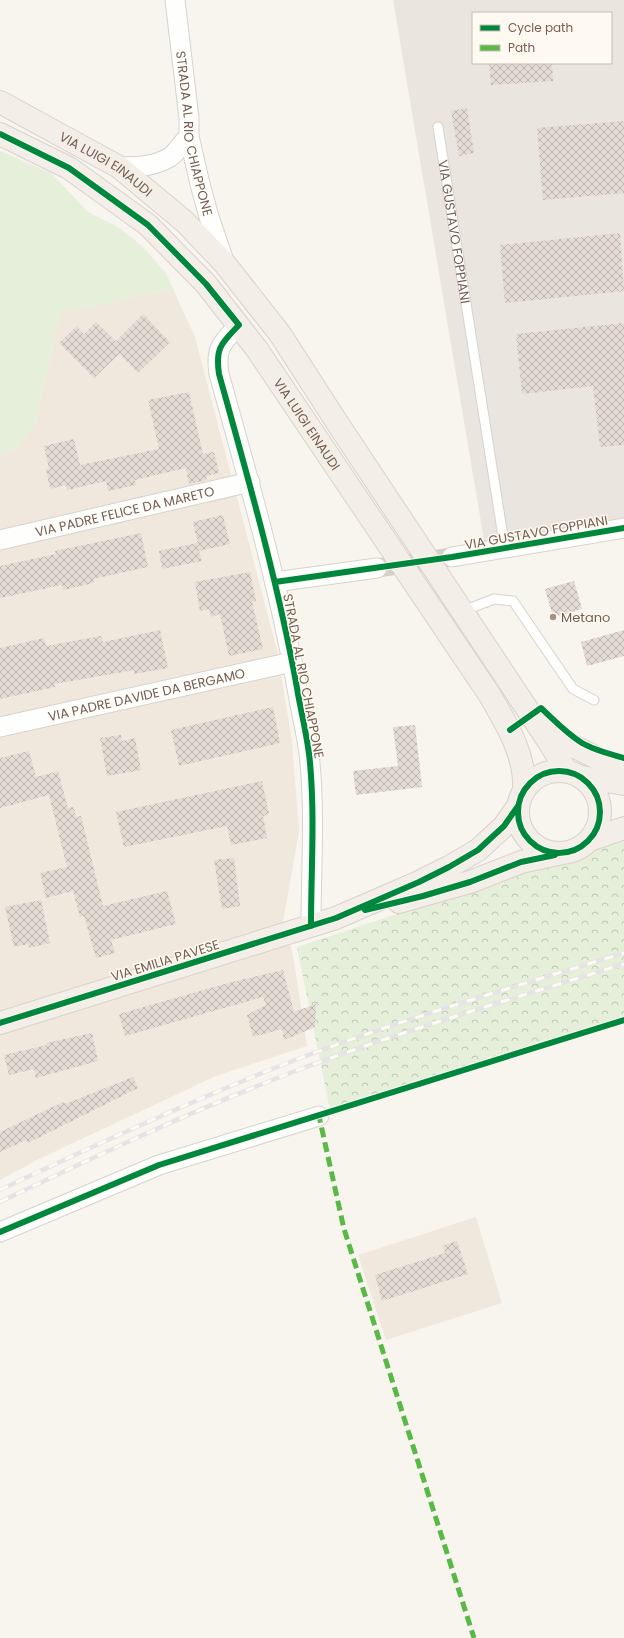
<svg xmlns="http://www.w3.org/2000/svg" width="624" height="1638" viewBox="0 0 624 1638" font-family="Poppins,sans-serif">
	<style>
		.residential { fill: #f1e8dd }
		.industrial { fill: #ebe5df; fill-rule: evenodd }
		.green { fill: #e5efda }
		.forest { fill: url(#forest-crowns) }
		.building { fill: url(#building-cross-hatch) }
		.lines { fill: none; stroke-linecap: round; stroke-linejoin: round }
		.minor-tunnel { stroke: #d8cfc7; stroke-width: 19; stroke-dasharray: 19 10; stroke-linecap: butt }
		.service-casing { stroke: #d7d2cd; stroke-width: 11 }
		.minor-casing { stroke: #d7d2cd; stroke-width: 21 }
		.primary-casing { stroke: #d9d1cc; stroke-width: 24 }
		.service { stroke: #fefefd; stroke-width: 9 }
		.minor { stroke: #fefefd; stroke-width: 19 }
		.primary { stroke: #f3eee7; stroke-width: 22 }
		.rail-casing { stroke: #e6e3e6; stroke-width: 4.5 }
		.rail { stroke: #fefaf2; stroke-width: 3; stroke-dasharray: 9; stroke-linecap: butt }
		.quiet { stroke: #58b947; stroke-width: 5; stroke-dasharray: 10 5; stroke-linecap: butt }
		.cycleway-casing { stroke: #fefaf2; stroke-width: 8 }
		.cycleway { stroke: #00873e; stroke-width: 6 }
		.poi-dot { fill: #a49286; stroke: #fefaf2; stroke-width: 1.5 }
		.labels { text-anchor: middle; stroke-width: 3; stroke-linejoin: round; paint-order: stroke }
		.street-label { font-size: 13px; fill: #775d4e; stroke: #fefaf2 }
		.poi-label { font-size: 13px; fill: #775d4e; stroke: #fefaf2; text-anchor: start }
	</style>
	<defs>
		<pattern id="forest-crowns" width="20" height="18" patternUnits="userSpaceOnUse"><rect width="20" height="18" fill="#e5efda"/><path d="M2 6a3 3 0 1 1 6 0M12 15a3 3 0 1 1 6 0" fill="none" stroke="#bec5b3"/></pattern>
		<pattern id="building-cross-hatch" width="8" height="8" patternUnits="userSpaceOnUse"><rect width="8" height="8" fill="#e3dbd4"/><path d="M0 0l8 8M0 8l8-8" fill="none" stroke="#bdb5ae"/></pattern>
	</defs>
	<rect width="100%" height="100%" fill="#f8f5ef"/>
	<path class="residential" d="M173,289l22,48 82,313 15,91 7,90 -16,91 10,33 14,91 -91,30 -177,83 -39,21v-726l15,-4 20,-26 25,-111z
		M476,1217l26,86 -116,37 -28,-85z"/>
	<path class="industrial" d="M393,0h231v528l-138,24zM473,13h138v50h-138z"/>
	<path class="green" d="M0,151l51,22 37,39 30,15 24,19 24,27 7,16 -113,24 -25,111 -20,26 -15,4z"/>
	<path class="forest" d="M624,839v179l-294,92 -33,-163z"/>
	<path class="building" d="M489,63h63l1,18 -62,4z
		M467,108l7,45 -15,3 -8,-45z
		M624,121v72l-81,7 -6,-72z
		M620,233l4,58 -119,12 -5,-58z
		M143,314l27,28 -32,31 -19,-19 -25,24 -35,-35 18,-17 7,8 12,-12 20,19z
		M624,323v122l-24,2 -7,-61 -71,8 -6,-60z
		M189,392l14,62 11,-2 5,21 -13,3 1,4 -18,4 -3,-16 -51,12 1,5 -28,6 -2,-10 -39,9 -1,-5 -16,4 -4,-20h3l-5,-23 30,-7 6,26 79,-16 -11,-49z
		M223,515l7,29 -31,7 3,10 -40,8 -3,-18 38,-8 2,6 -6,-27z
		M141,533l7,34 -55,12 1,4 -31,7 -1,-5 -62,13v-32l56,-12 -1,-3z
		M250,572l6,29 -4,1 11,47 -34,7 -9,-42 -9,3 -2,-8 -9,2 -5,-29z
		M574,581l8,28 -29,8 -8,-28z
		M160,630l8,38 -34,6v-4l-79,14v3l-55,12v-51l44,-10 2,8 55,-10 2,6z
		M624,630v26l-37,10 -6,-24z
		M273,707l7,36 -101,23 -8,-36z
		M415,725l7,62 -66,8 -3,-24 45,-5 -5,-39z
		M121,735l1,6 13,-3 6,32 -34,6 -7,-38z
		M29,751l7,26 22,-6 10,37 6,-1 2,10 5,-1 22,90 64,-15 9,33 -65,16 4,13 -19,5 -12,-42 -4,1 -7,-26 -27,7 -6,-25 27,-6 -18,-72 -49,13v-50z
		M262,781l7,33 -6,2 4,22 -36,7 -4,-19 -103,21 -8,-35z
		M234,858l6,48 -18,3 -8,-49z
		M41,900l9,43 -21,5 -1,-4 -14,3 -9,-40z
		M283,970l11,42 22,-8 -1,23 -31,13 -2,-11 -29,8 -6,-22 19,-10 -3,-8 -138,39 -6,-22 109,-31z
		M92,1033l6,28 -62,17 -2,-9 -25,6 -5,-20 43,-10 -1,-2z
		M133,1077l5,11 -110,55 -2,-3 -26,12v-20l63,-30 2,2z
		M457,1241l11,33 -86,27 -7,-26 70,-22 -3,-7z"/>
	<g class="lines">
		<path class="minor-tunnel" d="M377,568l75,-11"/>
		<g class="service-casing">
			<g id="service">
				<path id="s1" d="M438,127l67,422"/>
				<path d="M463,611l31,-12 19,2 60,88 21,11"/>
			</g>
		</g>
		<g class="minor-casing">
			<g id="minor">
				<path id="s2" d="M175,0l14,118v18l11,48 9,33 16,47"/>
				<path d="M119,167c17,0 35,0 51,-10 7,-5 13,-15 19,-21"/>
				<path d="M239,325c-17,18 -24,22 -20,49 29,104 59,208 78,314 4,25 11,50 13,75 5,54 1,109 1,163"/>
				<path id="s3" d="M0,540l250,-58"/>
				<path d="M452,557l172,-29"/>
				<path d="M275,582l102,-14"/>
				<path id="s4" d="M0,727l292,-65"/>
				<path d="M0,1232l159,-67 160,-49"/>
			</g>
		</g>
		<g class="primary-casing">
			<g id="primary">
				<path id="s5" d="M0,102l119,65 66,55 40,42 55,70 58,90 213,321 15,26"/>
				<path id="s6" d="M0,134l69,34 79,57 58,59 50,64 233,346c17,29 37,61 35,96"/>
				<path d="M547,725l22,19 36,18 19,6"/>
				<circle cx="559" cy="812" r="41"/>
				<path d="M582,777l42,7"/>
				<path d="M590,840l34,-12"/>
				<path d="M399,902l71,-20 51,-20 37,-8"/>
				<path d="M0,1023l336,-105 83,-36 30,-15 29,-17 26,-24 14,-20"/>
			</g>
		</g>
		<use href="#service" class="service"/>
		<use href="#minor" class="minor"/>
		<use href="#primary" class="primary"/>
		<g class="rail-casing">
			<path id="rail" d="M0,1190c97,-46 195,-91 295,-130 108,-41 219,-73 329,-107
				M0,1202c98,-47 196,-93 298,-132 107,-40 217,-72 326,-106"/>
		</g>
		<use href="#rail" class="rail"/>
		<path class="quiet" d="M322,1115l-3,1 25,113 130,409"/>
		<g class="cycleway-casing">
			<path id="cycleway" d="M0,134l69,34 79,57 58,59 33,41c-17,18 -24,22 -20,49 29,104 59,208 78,314 4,25 11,50 13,75 5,54 1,109 1,163
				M275,582l177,-25 172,-29
				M510,730l31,-22c13,12 25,25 41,35 12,7 28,11 42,15
				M518 812a41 41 0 1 1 82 0a41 41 0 1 1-82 0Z
				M365,910l58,-14 47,-14 51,-20 34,-7
				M0,1023l336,-105 83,-36 30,-15 29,-17 26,-24 14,-20
				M0,1232l159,-67 465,-145"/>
		</g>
		<use href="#cycleway" class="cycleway"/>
	</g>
	<circle class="poi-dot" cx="553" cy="617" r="4"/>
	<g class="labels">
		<g class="street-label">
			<text dy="5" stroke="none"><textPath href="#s2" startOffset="135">STRADA AL RIO CHIAPPONE</textPath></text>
			<text dy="5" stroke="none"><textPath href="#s5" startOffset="123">VIA LUIGI EINAUDI</textPath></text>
			<text dy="5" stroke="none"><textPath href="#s1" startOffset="106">VIA GUSTAVO FOPPIANI</textPath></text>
			<text dy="5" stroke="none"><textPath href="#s6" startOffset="430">VIA LUIGI EINAUDI</textPath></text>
			<text dy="5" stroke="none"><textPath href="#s3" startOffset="128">VIA PADRE FELICE DA MARETO</textPath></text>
			<text transform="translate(536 532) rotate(-10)" y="5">VIA GUSTAVO FOPPIANI</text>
			<text transform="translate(304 676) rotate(79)" y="5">STRADA AL RIO CHIAPPONE</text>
			<text dy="5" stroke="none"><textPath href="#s4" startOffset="150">VIA PADRE DAVIDE DA BERGAMO</textPath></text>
			<text transform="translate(165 960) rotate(-17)" y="5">VIA EMILIA PAVESE</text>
		</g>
		<g class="poi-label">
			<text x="561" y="622">Metano</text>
		</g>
	</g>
	<rect x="472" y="12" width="140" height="52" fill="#fefaf2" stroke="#c8bbb0"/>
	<rect x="480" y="25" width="20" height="6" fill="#00873e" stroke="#c8bbb0"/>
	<text x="508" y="32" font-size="12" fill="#775d4e">Cycle path</text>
	<rect x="480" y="45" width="20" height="6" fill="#58b947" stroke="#c8bbb0"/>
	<text x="508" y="52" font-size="12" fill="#775d4e">Path</text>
</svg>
